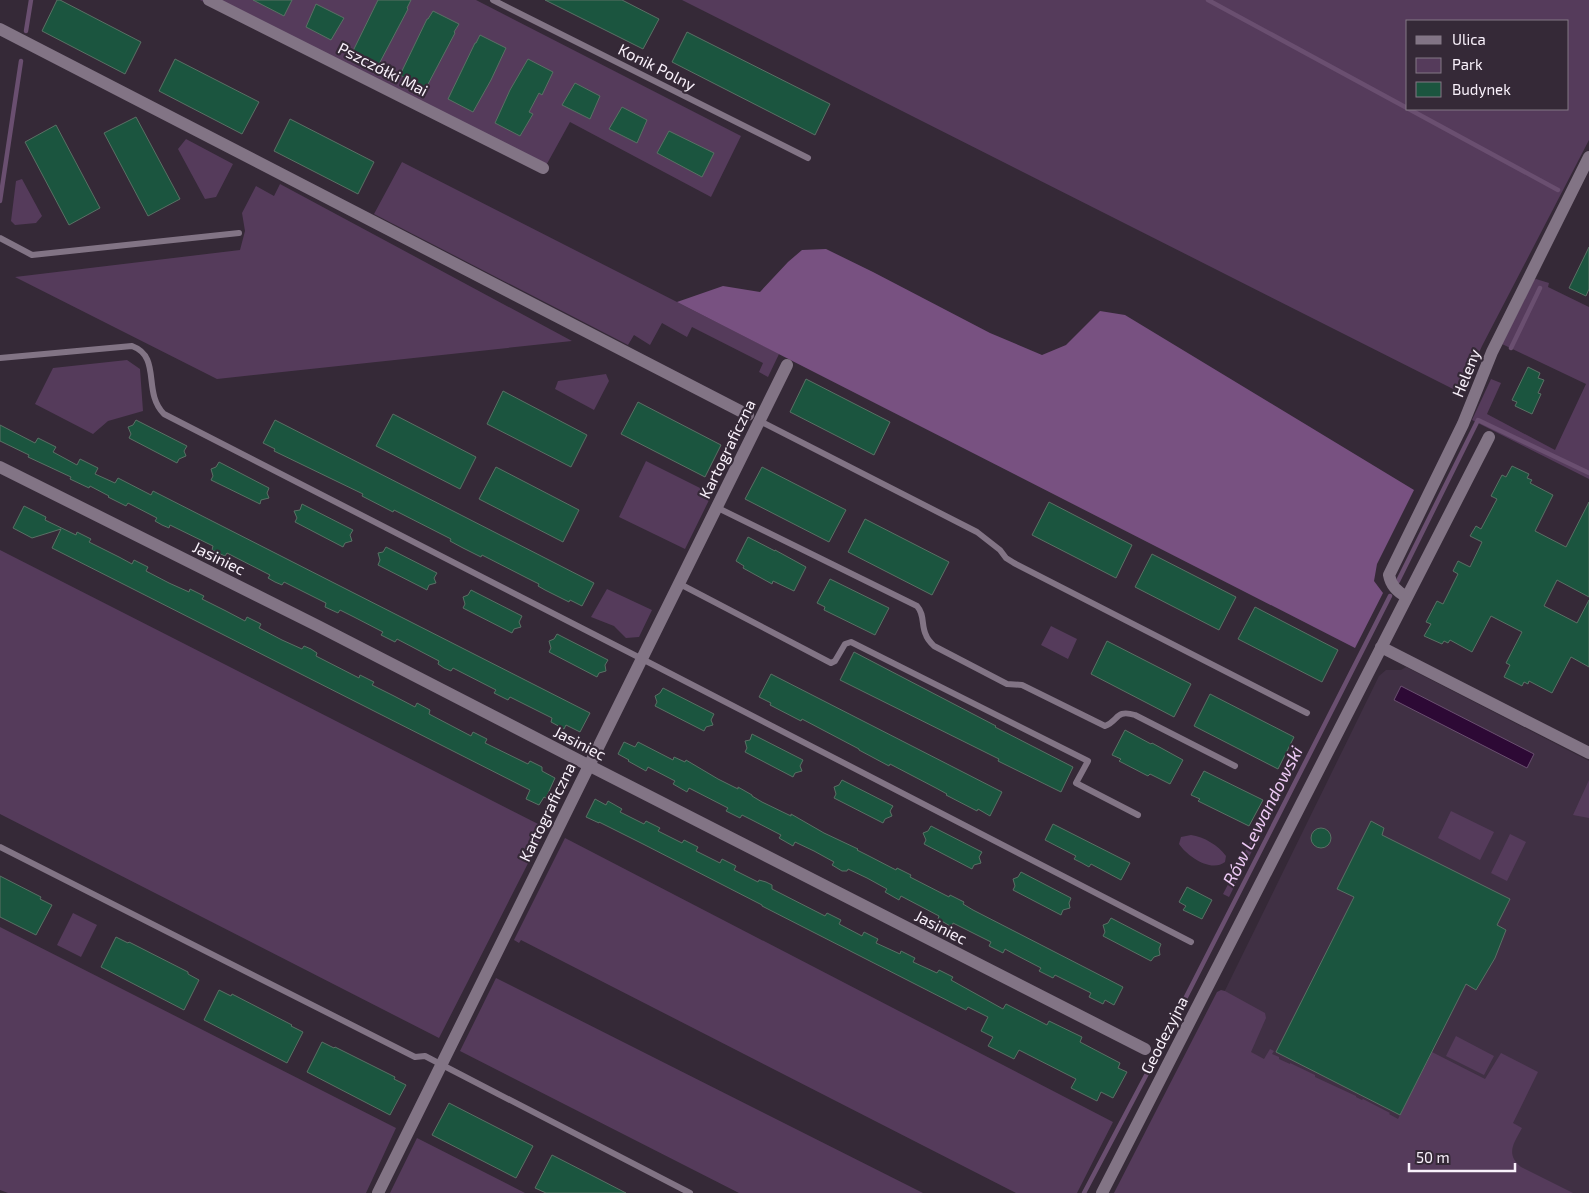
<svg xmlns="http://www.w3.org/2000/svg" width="1589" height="1193" viewBox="0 0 1589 1193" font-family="'Exo 2',sans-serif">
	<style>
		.built { fill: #403044 }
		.green { fill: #553b5b; fill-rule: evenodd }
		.forest { fill: #785181 }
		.water { fill: #2d0935; stroke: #6a4f70 }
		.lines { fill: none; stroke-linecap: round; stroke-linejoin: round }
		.stream { stroke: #6a4f70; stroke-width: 4.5 }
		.building { fill: #1b553f; stroke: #5a7065 }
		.service { stroke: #827485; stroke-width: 6 }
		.minor { stroke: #827485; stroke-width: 12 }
		.labels { text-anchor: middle; stroke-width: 4.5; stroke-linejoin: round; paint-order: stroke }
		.street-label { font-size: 16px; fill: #f9f1fb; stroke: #352937 }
		.water-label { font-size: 18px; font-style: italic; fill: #eecaf6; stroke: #352937 }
	</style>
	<rect width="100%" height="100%" fill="#352937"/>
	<path class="built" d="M1406,667l183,94v432h-148l-254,-125 192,-392 7,-6h15z"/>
	<path class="green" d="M200,0h276l265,136 -30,61 -141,-75 -27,49z
		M682,0h907v140l-107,206 -21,47zM1568,21v88h-160v-88z
		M186,139l47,25 -17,33 -11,2 -27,-50z
		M402,162l377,192 -11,23 -9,-5 4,-9 -71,-36 -5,10 -25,-14 -12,22 -16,-10 -6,10 -254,-131z
		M22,179l20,37 -6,7 -21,2 -4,-4 5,-40z
		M280,184l292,157 -355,38 -202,-102 225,-27 5,-19 -3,-18 14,-27 18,10z
		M1536,279l13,4 -1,4 41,20v172l-117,-59 19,-41 10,4 -14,31 68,36 31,-66 -84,-40 32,-64z
		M127,360l13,9 3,42 -35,10 -15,13 -58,-30 18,-36z
		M606,374l3,7 -15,29 -39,-21 3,-8z
		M646,461l66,33 -27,55 -66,-32z
		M0,550l546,278 -107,210 -439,-224z
		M607,589l45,21 -13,27 -13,1 -12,-12 -23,-9z
		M1051,626l26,13 -9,20 -27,-14z
		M1589,780v38l-16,-3z
		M1281,782l4,3 -56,112 -6,-3z
		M1451,811l43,21 -14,28 -42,-22z
		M1510,834l16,8 -19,39 -16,-8z
		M1191,835c13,2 27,10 35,21l-1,6c-14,11 -38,-6 -46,-18l2,-7z
		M565,838l548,284 -36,71h-61l-495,-253 -2,3 -5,-3z
		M73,913l24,12 -16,32 -24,-12z
		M0,927l396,201 -30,65h-358l-8,-3z
		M496,978l6,3 421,212h-184l-279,-142z
		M1221,990l4,1 40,22 1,5 -15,34 13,7 6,-10 4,2 -2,3 7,3v2l11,5v-1l25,12v2l41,19v1l6,3 1,-1 27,14 -1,1 9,5 34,-67 53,27 16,-26 37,19 -25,51 9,5c-8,15 -17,26 -1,39l52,26h-459l103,-201z
		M1456,1036l38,20 -10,19 -38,-19z
		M417,1138l108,55h-135z"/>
	<path class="forest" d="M826,249l47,23 117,61 52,22 24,-10 34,-34 25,4 289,175 -37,74 -3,17 9,12 -28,55 -678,-346 46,-16 37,6 28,-30 14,-12z"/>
	<path class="water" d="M1401,686l133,68 -7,14 -133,-68z"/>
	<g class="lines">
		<path class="stream" d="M1208,0l350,190
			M26,31l5,-31
			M0,201l21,-140
			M1511,348l29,-60
			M1398,581l80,-161 111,53
			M1160,1048l230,-452
			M1084,1193l67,-127"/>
	</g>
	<path class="building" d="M57,0h3l81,42 -16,32 -83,-43z
		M253,0h39l-8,16z
		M378,0h33l-4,8 1,1 -29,55 -26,-13z
		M545,0h77l37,19 -16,30z
		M316,4l28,14 -13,22 -25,-13z
		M433,11l26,13 -5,8 1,1 -29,55 -26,-13 27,-56h1z
		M687,32l143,72 -15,31 -143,-73z
		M480,35l26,13 -15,32 -18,32 -25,-13 27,-56h1z
		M175,59l84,43 -17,32 -83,-43z
		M528,59l25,13 -11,23 -3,-2 -10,19 4,2 -13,22 -25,-13 15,-33z
		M575,83l25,13 -10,23 -28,-14z
		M622,107l25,13 -10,23 -28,-14z
		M136,117l44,82 -32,17 -44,-83z
		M290,119l84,43 -16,32 -84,-43z
		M56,125l44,83 -31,17 -44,-83z
		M669,131l45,22 -12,24 -45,-24z
		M1589,247v42l-3,7 -17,-8z
		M1528,367l12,6 -2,5 6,2 -6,13 3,1 -9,20 -17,-8 2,-4 -5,-2z
		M806,379l84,43 -16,33 -84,-43z
		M503,391l84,44 -16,32 -84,-43z
		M638,402l83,43 -16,32 -84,-43z
		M393,414l83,43 -16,32 -84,-43z
		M136,420l51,26 -3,5 2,5 -7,3 -2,4 -48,-25 2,-4 -3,-7 5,-2z
		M275,420l319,163 -12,23 -12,-6 -1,2 -24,-12 -7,-4 1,-2 -12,-6 -45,-23 -1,2 -18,-9 -13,-7 1,-2 -57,-29 -1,2 -31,-16 1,-2 -89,-43 1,-2 -12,-6z
		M0,425l35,18 3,-5 18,9 -3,5 24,13 3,-6 18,9 -3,6 20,9 3,-5 33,17 2,-4 437,222 -10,19 -14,-7 -2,4 -13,-7 1,-4 -42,-21 -2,3 -14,-7 2,-3 -43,-22 -2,3 -7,-3 -6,-4 1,-3 -42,-22 -2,3 -14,-7 2,-3 -29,-15 -14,-7 -2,3 -13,-6 1,-4 -42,-21 -2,3 -7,-3 -7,-4 2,-3 -43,-22 -2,3 -7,-3 -6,-3 1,-4 -43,-21 -1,3 -7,-3 -7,-4 2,-3 -29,-15 -2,3 -18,-9 1,-1 -19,-10 -1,2 -19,-9 1,-2 -43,-20 1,-2 -29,-14z
		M219,462l50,26 -2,5 2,5 -8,2 -1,4 -49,-24 2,-4 -2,-7 5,-2z
		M1512,466l17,8 -2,4 5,2 -2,3 23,12 -18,36 31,16 23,-45v95l-32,-17 -13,26 33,17 12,-23v67l-18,-10 -19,36 -23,-12 -1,3 -4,-2 -2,4 -18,-9 6,-12 -4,-2 16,-31 -31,-16 -19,36 -22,-12 -2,3 -4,-2 -2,3 -18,-8 7,-12 -5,-2 11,-21 6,3 15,-30 -5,-3 5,-10 12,6 12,-25 -12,-6 6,-10 5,3 16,-30 -6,-3 11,-21 4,2z
		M496,467l83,43 -16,32 -84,-43z
		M762,467l84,43 -17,32 -84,-43z
		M1049,502l83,43 -16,33 -84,-43z
		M302,504l51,26 -3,5 2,6 -7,2 -2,4 -48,-25 2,-4 -3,-7 6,-1z
		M24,506l22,11 -1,3 31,15 1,-3 14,7 -2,3 30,15 13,7 2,-4 14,7 -2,4 23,12 20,9 1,-3 14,7 -2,3 24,12 19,10 2,-4 14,7 -2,4 23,12 20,9 2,-3 7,3 6,4 -1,3 43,22 1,-3 14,7 -2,3 22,11 21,11 2,-4 13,7 -1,4 42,22 2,-4 14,7 -2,4 43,21 2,-3 12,6v4l13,7 -9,20 -2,-1 -5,8 -13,-6 4,-9 -478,-242 9,-19 -29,9 -19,-10z
		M865,519l84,43 -17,33 -84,-43z
		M748,537l27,14v-1l31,17 -12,24 -21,-10 -1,3 -29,-16 1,-2 -8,-5z
		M386,547l51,26 -3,5 2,5 -7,2 -2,5 -49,-25 2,-5 -2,-7 5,-1z
		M1152,554l84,43 -17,33 -84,-43z
		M830,579l59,29 -14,27 -51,-25 1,-3 -8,-4z
		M471,590l51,26 -3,6 2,5 -7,2 -2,4 -49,-25 2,-4 -2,-7 5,-2z
		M1255,607l83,43 -16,32 -84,-43z
		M557,634l51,26 -3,5 1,6 -7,2 -2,4 -48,-25 2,-4 -2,-7 5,-2z
		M1107,641l84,43 -17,33 -83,-43z
		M854,652l142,74 -1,1 78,40 -12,25 -63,-31 1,-2 -159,-79z
		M771,674l231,118 -12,24 -12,-7 -1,2 -31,-16 1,-1 -11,-6 -46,-24 -1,2 -30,-16v-1l-57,-30 -1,2 -31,-16 1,-2 -12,-6z
		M663,688l51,26 -3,6 2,5 -7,2 -2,4 -49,-25 2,-4 -2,-6 5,-3z
		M1210,694l84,43 -16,32 -84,-43z
		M1125,730l26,14 1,-1 31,17 -13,24 -20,-10 -2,2 -29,-15 2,-2 -9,-4z
		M752,734l51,26 -3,6 2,5 -7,2 -2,4 -48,-25 2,-4 -2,-7 5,-1z
		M624,742l11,5 3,-5 35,18 1,-3 11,5 1,-2 32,19 20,10v-2l14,8v1l10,6 29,14v-2l33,19 34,16 -1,1 10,5 29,15 1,-2 14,7 -1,2 39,20 1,-2 14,7 -1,2 10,6 150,77 -9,18 -9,-5 -2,4 -14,-7 2,-4 -36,-18 -2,3 -14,-7 2,-3 -27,-14 -9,-5 -2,4 -14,-7 2,-4 -38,-19 -1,4 -14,-8 1,-3 -38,-20 -2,4 -14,-8 2,-3 -20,-11 -19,-9 -1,2h-5l-10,-6 2,-3 -20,-11 -19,-9 -2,4 -14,-8 2,-3 -29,-15 -10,-5 -2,3 -14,-7 2,-3 -39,-20 -2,4 -14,-8 2,-3 -27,-14 -2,4 -18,-10 1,-1 -11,-6z
		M1204,771l59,29 -14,26 -51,-25 2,-2 -9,-4z
		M842,780l51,26 -3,5 2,5 -7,3 -2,4 -49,-25 2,-4 -2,-7 5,-2z
		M595,799l11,6 2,-4 14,8 -2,3 24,12 2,-3 14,7 -2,3 24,12 2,-3 14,7 -2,4 24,12 2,-4 14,7 -2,4 24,12 1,-2 7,2 6,3v4l53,27 2,-3 14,7 -2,4 23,12 2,-4 14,7 -2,4 24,11 1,-3 14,7 -2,4 24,11 2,-3 14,7 -2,3 52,29 3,-5 41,21 2,-4 33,16 -2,5 40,21 -2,5 9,4 -14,26 -12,-6 -4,9 -26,-13 5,-9 -57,-29 -5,9 -26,-13 5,-9 -12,-6 7,-14 -20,-10 -2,3 -204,-104v-1l-119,-61 -44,-22v1l-13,-6z
		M1371,821l13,7 -2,7 128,64 -13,26 9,5 -11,28 -19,32 -10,-6 -66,131 -124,-63 78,-155 -17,-8z
		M1053,824l77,39 -9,17 -30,-16 -2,3 -7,-4 -8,-4 2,-3 -31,-16z
		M931,826l51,26 -3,5 2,6 -7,2 -2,4 -48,-25 2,-4 -3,-7 5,-2z
		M1311 838a10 10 0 1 1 20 0a10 10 0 1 1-20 0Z
		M1021,872l50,26 -2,5 1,5 -7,2 -2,5 -48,-25 2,-4 -2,-7 5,-2z
		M0,876l41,21 -1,2 12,6 -16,30 -36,-18z
		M1187,887l25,13 -10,19 -19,-9 3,-4 -7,-4z
		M1111,918l50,26 -2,5 1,6 -6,2 -3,4 -48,-25 2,-4 -2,-7 5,-2z
		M116,937l12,6 1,-1 59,30v2l11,6 -15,30 -83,-43z
		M219,990l12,6 1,-2 60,31 -1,1 12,6 -16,31 -83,-43z
		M322,1042l12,6 1,-1 60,30 -1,2 12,6 -16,30 -83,-43z
		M449,1103l84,43 -17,32 -84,-43z
		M552,1155l45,23 29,15h-80l-11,-5z"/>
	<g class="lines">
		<path class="service" d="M493,0l315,158
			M0,238l32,17 207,-22
			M0,358l132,-12c30,11 10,46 32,68l484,248 543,280
			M758,420l219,112 23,18 6,8 8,5 293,150
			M716,507l201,99c8,9 4,19 9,29 1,4 5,8 8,11l73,38 15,1 83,41c14,-5 10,-17 30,-11l100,51
			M678,583l153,80 4,-2 10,-17 6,-2 237,119 -12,22 62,32
			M0,847l415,210 10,-1 23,12 242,125"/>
		<path class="minor" d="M209,0l334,168
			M0,29l748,386
			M0,467l318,159 270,139 557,284
			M1407,597c-10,-5 -16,-11 -18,-22l74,-151 29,-72 97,-195
			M1381,647l208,106
			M378,1193l409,-828
			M1102,1193l387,-756"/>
	</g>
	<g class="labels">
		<g class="street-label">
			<text transform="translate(657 67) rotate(27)" y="6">Konik Polny</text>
			<text transform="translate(383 69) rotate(27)" y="6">Pszczółki Mai</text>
			<text transform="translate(1466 373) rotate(-68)" y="6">Heleny</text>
			<text transform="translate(727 449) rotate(-64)" y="6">Kartograficzna</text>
			<text transform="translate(219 558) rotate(26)" y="6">Jasiniec</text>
			<text transform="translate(580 743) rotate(27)" y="6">Jasiniec</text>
			<text transform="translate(547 812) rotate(-64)" y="6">Kartograficzna</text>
			<text transform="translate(941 927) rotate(27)" y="6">Jasiniec</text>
			<text transform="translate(1164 1035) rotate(-63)" y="6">Geodezyjna</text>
		</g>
		<g class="water-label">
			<text transform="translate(1263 816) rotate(-63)" y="6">Rów Lewandowski</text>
		</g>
	</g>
	<rect x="1406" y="20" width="162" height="90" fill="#352937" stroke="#837985"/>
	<rect x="1416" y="36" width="25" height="8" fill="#827485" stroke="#837985"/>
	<text x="1452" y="45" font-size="15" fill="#f9f1fb">Ulica</text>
	<rect x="1416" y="58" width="25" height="15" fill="#553b5b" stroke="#837985"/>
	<text x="1452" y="70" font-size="15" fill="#f9f1fb">Park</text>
	<rect x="1416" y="82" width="25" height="15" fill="#1b553f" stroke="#837985"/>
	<text x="1452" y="95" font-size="15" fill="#f9f1fb">Budynek</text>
	<path d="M1409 1163v8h106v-8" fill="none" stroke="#f9f1fb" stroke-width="2.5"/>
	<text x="1416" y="1163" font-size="15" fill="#f9f1fb" stroke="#352937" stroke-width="4" paint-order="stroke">50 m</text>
</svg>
